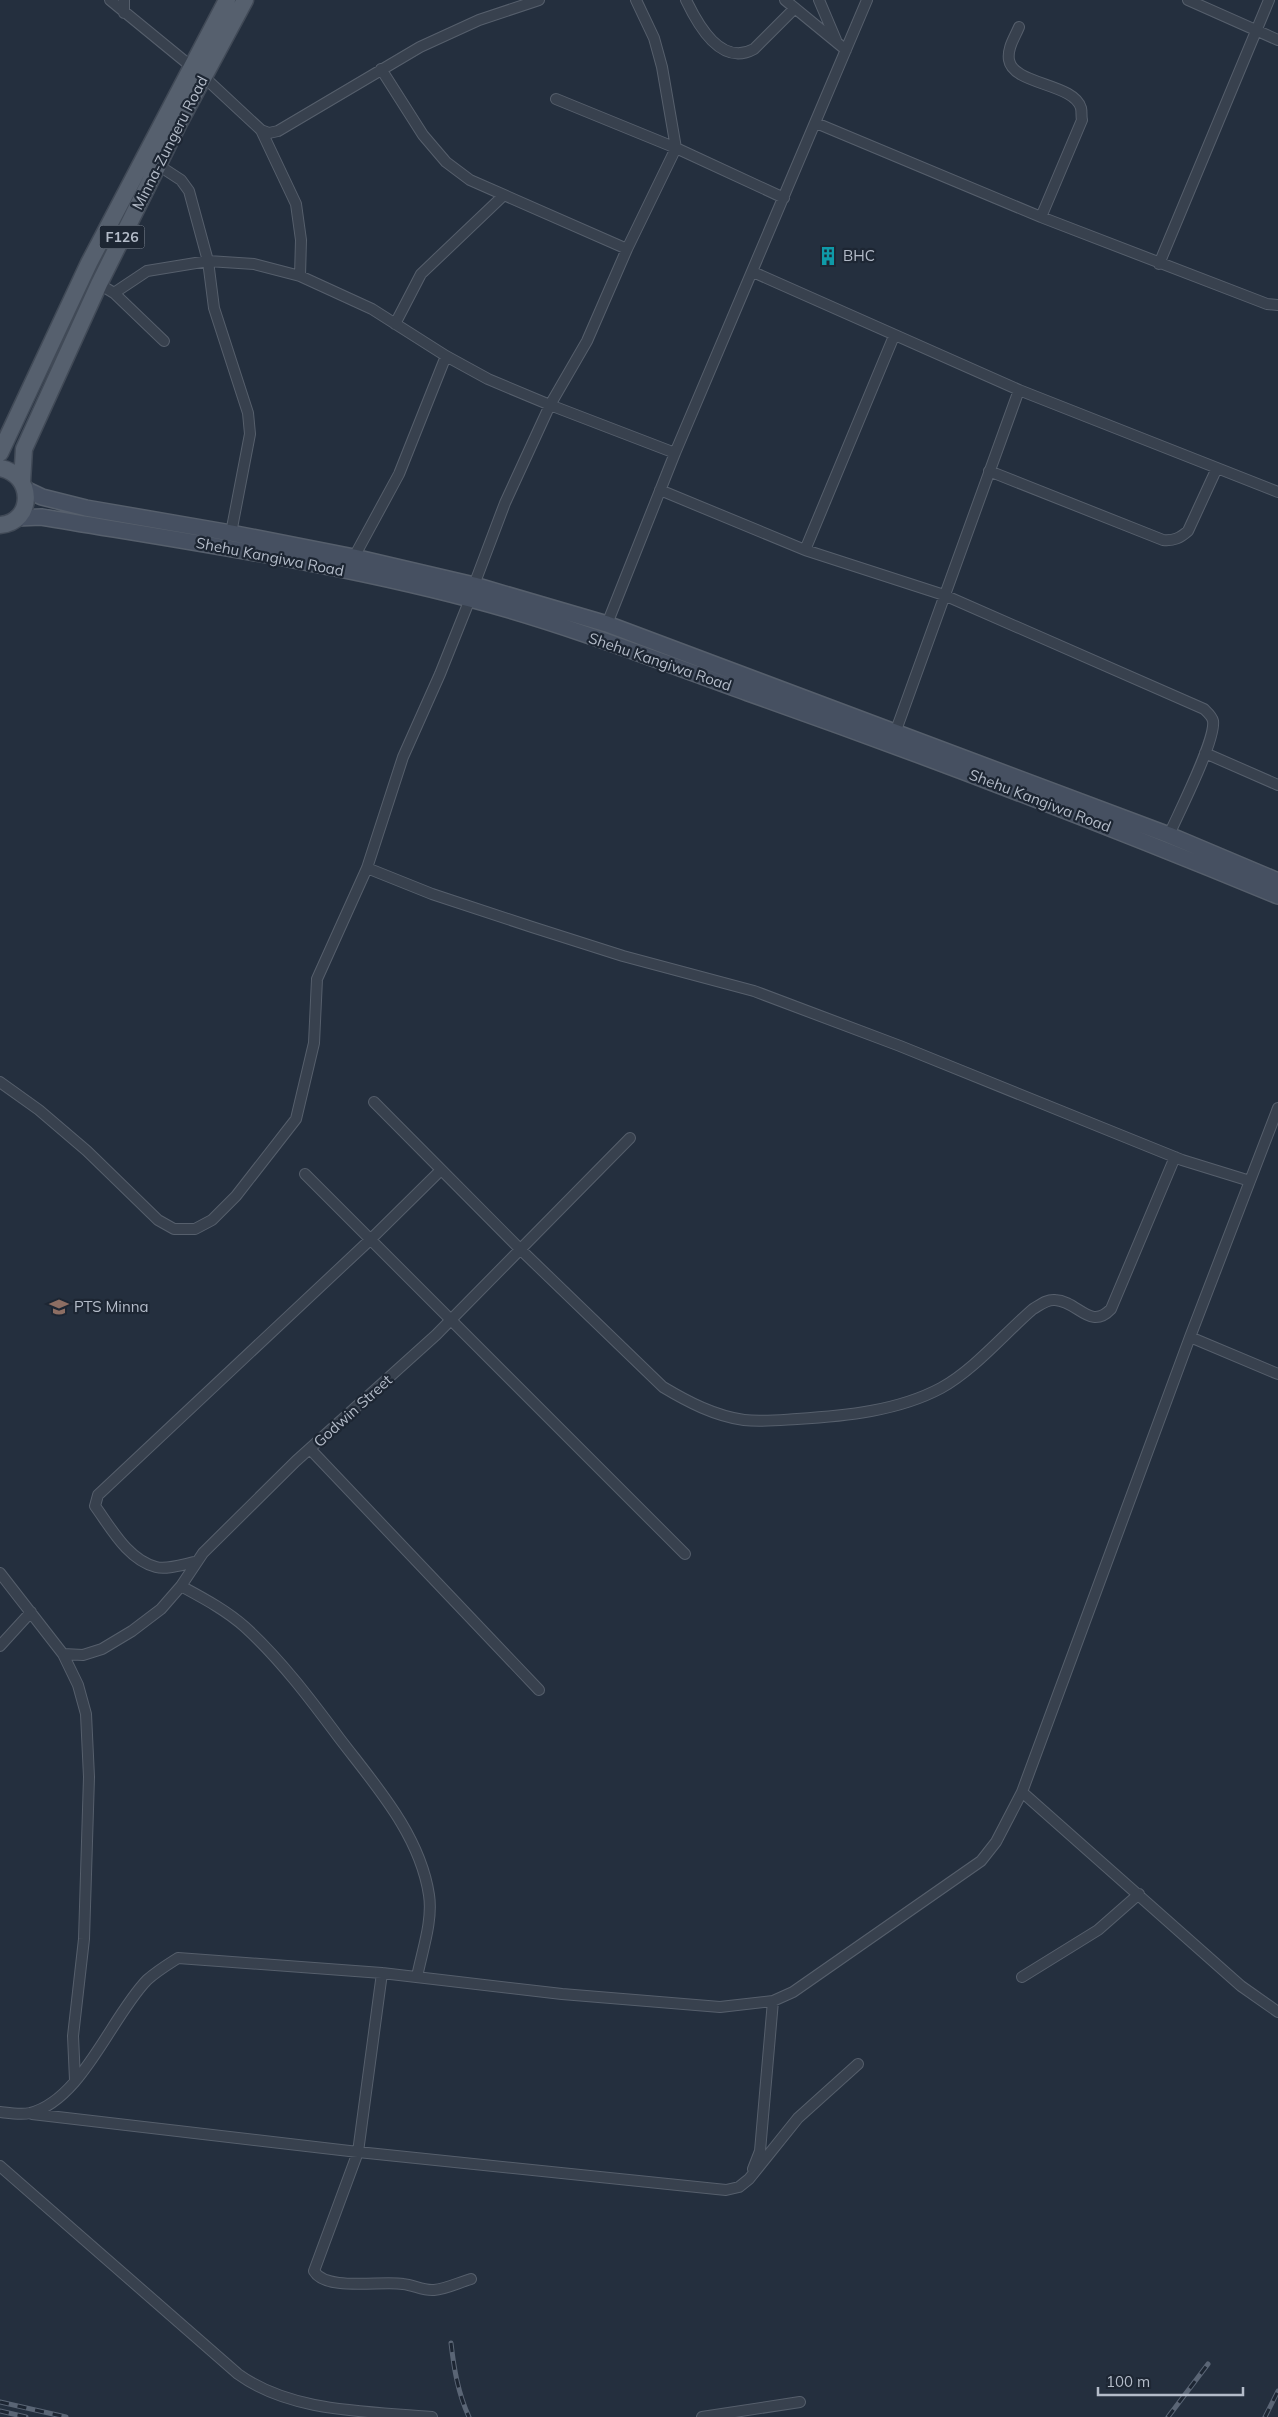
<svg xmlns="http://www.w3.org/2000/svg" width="1278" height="2417" viewBox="0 0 1278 2417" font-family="Mulish,sans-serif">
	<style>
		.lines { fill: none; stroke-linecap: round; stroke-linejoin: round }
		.street-casing { stroke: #565f6c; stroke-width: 12 }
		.secondary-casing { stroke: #565f6c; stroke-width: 18 }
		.primary-casing { stroke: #414a57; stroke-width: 19 }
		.street { stroke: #38414e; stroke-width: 10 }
		.secondary { stroke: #465061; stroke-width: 15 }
		.primary { stroke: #56606e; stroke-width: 16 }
		.rail-casing { stroke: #5a6575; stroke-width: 5 }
		.rail { stroke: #1d2633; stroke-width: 3; stroke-dasharray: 9; stroke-linecap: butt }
		.labels { text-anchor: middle; stroke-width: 4.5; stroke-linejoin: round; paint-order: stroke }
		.shield { fill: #1d2633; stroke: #878f9c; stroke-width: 1 }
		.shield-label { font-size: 14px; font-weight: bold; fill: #b4bcc9 }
		.street-label { font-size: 15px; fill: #b4bcc9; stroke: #1d2633 }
		.poi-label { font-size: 15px; fill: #b4bcc9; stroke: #1d2633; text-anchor: start }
	</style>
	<rect width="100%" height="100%" fill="#242f3e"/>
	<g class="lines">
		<g class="street-casing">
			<path id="street" d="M110,0l94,77 57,53 8,3 9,-2 142,-84 59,-27 60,-20
				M686,0c12,25 35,67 68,49l41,-41
				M785,0l61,50
				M819,0l17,40
				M1188,0l90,40
				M124,13v-13
				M1019,27c-4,10 -12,21 -10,33 4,25 65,23 72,48 1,4 0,8 1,12l-41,97
				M381,69l42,66 23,27 24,18 157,69
				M556,99l120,49 108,50
				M816,123l225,94 226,87 11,1
				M261,130l35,74 5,36 -1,36
				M158,165l23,15 8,11 19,70 6,47 34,105 2,21 -19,99
				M1159,264l110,-264
				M753,272l266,118 259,102
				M99,284l15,9 33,-22 61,-10 46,3 46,12 72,33 74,47 42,23 62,26 125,48
				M114,293l50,48
				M395,324l26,-50 83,-79
				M989,471l174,69c11,1 17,-2 25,-9l29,-63
				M660,490l145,60 139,45 260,114c3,3 8,7 9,12 3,19 -35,93 -44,114
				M805,550l89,-214
				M354,557l45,-83 47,-118
				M474,585l31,-82 45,-98 37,-64 40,-92 49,-101 -14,-81 -8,-29 -18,-38
				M607,624l68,-171 192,-453
				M895,733l124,-343
				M1205,753l73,32
				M367,868l65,26 100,33 91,29 131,35 146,55 282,114 68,21
				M0,1082l39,28 48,41 71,69 16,9h21l17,-9 24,-24 60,-77 18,-76 3,-64 50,-111 36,-111 37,-83 30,-75
				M374,1102l146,147 143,138c25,15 52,29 81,33 17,2 36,0 53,-1 48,-3 101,-8 144,-31 33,-18 64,-55 92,-79 7,-4 14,-10 22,-9 23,1 35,31 56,9l64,-152
				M305,1174l380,380
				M1190,1337l88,37
				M310,1449l229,241
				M195,1562c-11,2 -28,8 -39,5 -28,-7 -45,-39 -61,-61l3,-11 273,-256 70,-69
				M0,1573l63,81 15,31 8,29 3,63 -5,162 -11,97 2,44
				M181,1586c22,12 45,24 64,41 36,33 66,73 95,112 36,47 80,96 89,156 4,26 -7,56 -12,82
				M0,1646l31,-34
				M63,1654l20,1 19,-6 30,-18 29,-22 20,-23 22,-33 93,-92 140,-126 194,-197
				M1022,1792l219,194 37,26
				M382,1973l-24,179 -44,119c12,21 69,9 89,13 11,1 20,7 31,6 12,-1 26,-8 37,-11
				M1022,1977l76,-47 41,-36
				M0,2112c9,1 21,3 30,1 52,-13 81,-96 117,-133 10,-9 20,-15 31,-22l204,15 180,21 158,13 53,-6 20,-9 188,-131 15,-19 26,-50 168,-455 88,-229
				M32,2114l326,38 368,38 13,-3 10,-8 49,-61 60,-54
				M0,2166l238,208c54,39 130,37 194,43
				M753,2169l7,-18 13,-150
				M702,2417l98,-15"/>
		</g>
		<g class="secondary-casing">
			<path id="secondary" d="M25,489l17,8 44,11 145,25 123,24 120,28 133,39 562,211 109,46
				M17,518l24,-1c143,24 289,45 429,82 95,25 187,61 278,94 179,63 355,131 530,203"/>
		</g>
		<g class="primary-casing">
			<path id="primary" d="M0,453l89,-190 138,-263
				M0,468c34,6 35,54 0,57
				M22,482l2,-33 75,-165 80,-161 66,-123"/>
		</g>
		<use href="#street" class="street"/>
		<use href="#secondary" class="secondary"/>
		<use href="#primary" class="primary"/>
		<g class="rail-casing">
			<path id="rail" d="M451,2343c3,26 7,50 18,74
				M0,2402l66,15
				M0,2411l26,6
				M1168,2417l40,-53
				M1265,2417l13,-26"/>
		</g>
		<use href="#rail" class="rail"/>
	</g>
	<defs>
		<g id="building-bare" transform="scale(1.5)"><path d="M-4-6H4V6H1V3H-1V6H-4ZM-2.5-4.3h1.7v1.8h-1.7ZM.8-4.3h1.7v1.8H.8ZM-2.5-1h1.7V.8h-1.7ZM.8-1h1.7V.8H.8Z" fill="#0f9aa8" stroke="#1d2633" stroke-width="2.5" paint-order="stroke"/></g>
		<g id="university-bare" transform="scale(1.5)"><path d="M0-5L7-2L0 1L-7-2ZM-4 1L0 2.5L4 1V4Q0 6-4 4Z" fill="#8d6e63" stroke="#1d2633" stroke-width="2.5" paint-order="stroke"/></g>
	</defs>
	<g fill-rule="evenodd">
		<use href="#building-bare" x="828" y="256"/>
		<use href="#university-bare" x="59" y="1307"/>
	</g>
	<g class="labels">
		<rect class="shield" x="99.5" y="225.5" width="45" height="23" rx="4"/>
		<g class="shield-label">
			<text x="122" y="242">F126</text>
		</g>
		<g class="street-label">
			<text transform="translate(170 143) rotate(-63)" y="5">Minna-Zungeru Road</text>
			<text transform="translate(270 557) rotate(11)" y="5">Shehu Kangiwa Road</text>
			<text transform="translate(660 662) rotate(19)" y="5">Shehu Kangiwa Road</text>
			<text transform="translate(1040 801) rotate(21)" y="5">Shehu Kangiwa Road</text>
			<text transform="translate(353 1411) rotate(-42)" y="5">Godwin Street</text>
		</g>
		<g class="poi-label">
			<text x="843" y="261">BHC</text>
			<text x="74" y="1312">PTS Minna</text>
		</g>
	</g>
	<path d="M1098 2387v8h145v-8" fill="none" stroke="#b4bcc9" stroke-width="2.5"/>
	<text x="1106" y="2387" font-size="15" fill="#b4bcc9" stroke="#1d2633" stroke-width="4" paint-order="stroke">100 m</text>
</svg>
